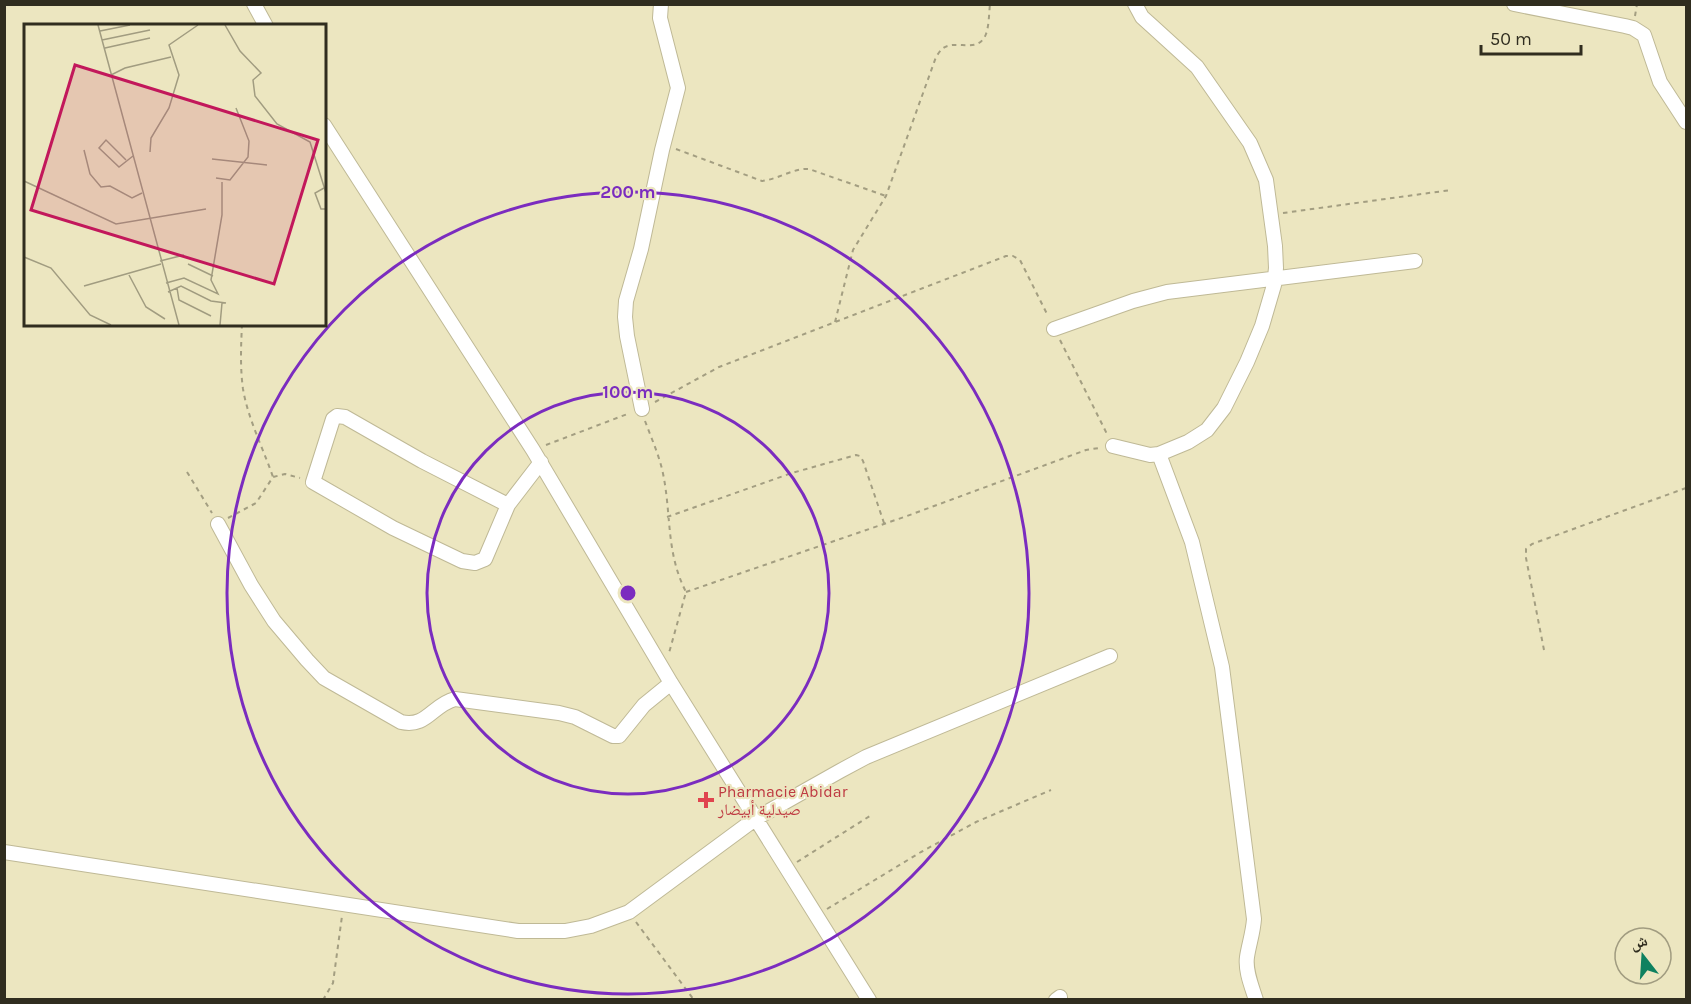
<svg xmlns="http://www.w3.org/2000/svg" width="1691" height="1004" viewBox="0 0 1691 1004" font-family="Karla,'Noto Naskh Arabic',sans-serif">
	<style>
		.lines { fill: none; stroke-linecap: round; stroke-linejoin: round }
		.minor-casing { stroke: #bfb996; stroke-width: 16 }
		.path { stroke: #a39e81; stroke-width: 2; stroke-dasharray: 4.5 4.5; stroke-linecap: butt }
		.minor { stroke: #fff; stroke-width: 14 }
		.ring { fill: none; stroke: #7b2cbf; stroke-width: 3 }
		.health-dot { fill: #e0444e; stroke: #ece6c0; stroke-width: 2 }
		.labels { text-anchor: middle; stroke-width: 4.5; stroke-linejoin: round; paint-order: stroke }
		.health-label { font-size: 16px; fill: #be3a42; stroke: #ece6c0; text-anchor: start }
		.inset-road { fill: none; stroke: #a19c80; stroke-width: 1.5 }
		.view { fill: #c2185b; fill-opacity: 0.15; stroke: #c2185b; stroke-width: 3 }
		.inset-edge { fill: none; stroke: #302d1f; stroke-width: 3 }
		.centre { fill: #7b2cbf; stroke: #ece6c0; stroke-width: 3 }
		.ring-label { font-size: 18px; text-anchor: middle; font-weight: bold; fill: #7b2cbf; stroke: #ece6c0; stroke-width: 4.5; stroke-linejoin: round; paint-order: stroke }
	</style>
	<rect width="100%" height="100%" fill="#ece6c0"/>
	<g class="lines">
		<g class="minor-casing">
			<path id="minor" d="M254,4l12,22
				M1514,4l111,22 8,2 11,7 16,47 26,40
				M324,125l209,325 138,233 198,317
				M1054,329l79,-28 34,-9 248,-31
				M642,409l-15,-73 -2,-19 1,-16 15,-52 21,-99 16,-62 -18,-70 1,-14
				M1113,446l37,9 9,-1 29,-12 19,-12 17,-22 23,-46 15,-36 12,-41 2,-17 -1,-22 -9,-66 -16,-37 -53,-76 -45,-41 -10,-9 -7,-13
				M1159,454l33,88 30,125 32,252c-1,14 -5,25 -7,38 -2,14 5,30 9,43
				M508,505l-86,-44 -77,-44 -8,-1 -4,3 -20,63 80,46 69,33 13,2 10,-4 23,-54 33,-43
				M218,524l33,61 23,36 33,39 17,18 77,44c26,6 31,-17 54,-23l104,14 16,4 38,19h6l25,-31 27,-22
				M4,852l514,79h47l26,-5 38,-14 126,-93 85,-48 26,-14 244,-101
				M1056,1000l4,-3"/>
		</g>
		<path class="path" d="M1635,16l2,-12
			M676,149l86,32c17,-2 31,-13 47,-12l77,27
			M1283,213l168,-23
			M835,322l18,-72 33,-54 50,-139c2,-3 4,-6 6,-8 13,-11 36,6 44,-15 3,-8 3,-21 4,-30
			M242,324c-1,22 -2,43 1,65 5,30 20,59 30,88
			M1060,340l47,94
			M655,402l64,-35 287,-111h7l7,4 28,56
			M645,421c6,16 13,32 17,48 10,43 3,82 24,123l-17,61
			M546,445l84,-32
			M187,472l25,41
			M667,517l125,-44 64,-18 4,1 3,5 21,62
			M228,518l28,-15 17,-26 12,-3 15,4
			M686,592l221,-76 179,-66 13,-2
			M1544,650l-18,-92v-9l6,-5 154,-56
			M797,862l76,-48
			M827,909l94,-57 55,-30 75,-32
			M636,922l58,78
			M323,1000l10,-17 9,-67"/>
		<use href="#minor" class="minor"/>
	</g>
	<g class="ring">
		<circle cx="628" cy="593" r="201"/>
		<circle cx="628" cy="593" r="401"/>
	</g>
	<path class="health-dot" d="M703 791h6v6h6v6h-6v6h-6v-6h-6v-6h6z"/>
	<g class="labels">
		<g class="health-label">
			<text x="718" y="797">Pharmacie Abidar<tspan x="718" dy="18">صيدلية أبيضار</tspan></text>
		</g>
	</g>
	<g transform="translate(24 24)">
		<rect width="302" height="302" fill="#ece6c0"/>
		<path class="inset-road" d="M74,1l81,300M201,1l15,26 21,22 -8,7 2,16 22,28 33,18 16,51M76,7l30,-6M78,16l48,-10M81,24l45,-10M87,51l14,-7 46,-11M60,126l6,24 11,13 9,-1 22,12 10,-5M126,128l1,-14 18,-30 10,-33 -10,-30 29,-20M188,135l55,6M102,136l-20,-20 -7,8 20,19 14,-11M192,154l14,2 18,-23 1,-16 -13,-33M0,157l92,43 90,-15M300,164l-9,5 6,16h5M0,233l27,11 39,47 21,10M136,237l24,-6M164,240l25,12M105,251l17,32 19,12M142,259l18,-5 34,16 -7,-14 11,-65v-33M60,262l77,-22M153,264l2,12 32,16M144,268l13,-6 30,15 15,2M196,301l2,-22"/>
		<path class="view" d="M51,41l243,75 -44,144 -243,-74z"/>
		<rect width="302" height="302" class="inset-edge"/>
	</g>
	<circle cx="628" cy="593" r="9" class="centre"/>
	<g class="ring-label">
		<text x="628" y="198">200 m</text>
		<text x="628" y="398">100 m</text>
	</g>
	<rect width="1691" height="1004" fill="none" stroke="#302d1f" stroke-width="12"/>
	<g transform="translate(1643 956) rotate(343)"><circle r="28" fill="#ece6c0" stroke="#a19c80" stroke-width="1.5"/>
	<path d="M0-4.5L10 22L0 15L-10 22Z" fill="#0e815f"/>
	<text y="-9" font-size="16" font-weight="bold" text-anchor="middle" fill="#302d1f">ش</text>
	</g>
	<path d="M1481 45v9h100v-9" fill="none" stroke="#302d1f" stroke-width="3"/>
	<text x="1490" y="45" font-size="18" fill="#302d1f" stroke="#ece6c0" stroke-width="4.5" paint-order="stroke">50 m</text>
</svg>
